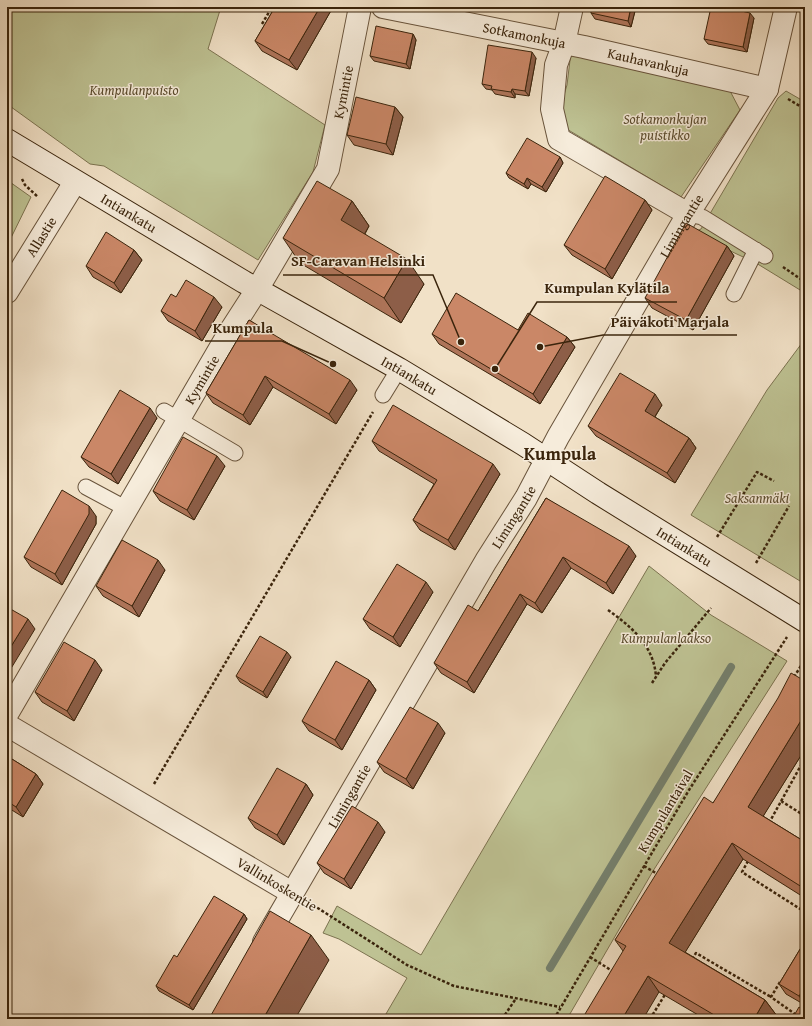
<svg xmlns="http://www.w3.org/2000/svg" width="812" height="1026" viewBox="0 0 812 1026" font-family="'Gentium Book Plus',serif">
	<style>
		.green { fill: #bec293; stroke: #7c7350 }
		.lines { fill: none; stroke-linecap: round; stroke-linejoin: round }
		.stream { stroke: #74806e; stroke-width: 8 }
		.lane-casing { stroke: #68533b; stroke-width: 17 }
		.street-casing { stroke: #68533b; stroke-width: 24 }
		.secondary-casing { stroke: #3a240c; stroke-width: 24 }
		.path { stroke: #3a240c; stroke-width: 2.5; stroke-dasharray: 3 2; stroke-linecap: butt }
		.lane { stroke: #f6ecdb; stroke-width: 15 }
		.street { stroke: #f6ecdb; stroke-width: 22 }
		.secondary { stroke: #f6ecdb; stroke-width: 22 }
		.wall { fill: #ae7459; stroke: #3a240c }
		.shaded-wall { fill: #8d5e48; stroke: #3a240c }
		.building { fill: #ca8767; stroke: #3a240c }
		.labels { text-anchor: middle; stroke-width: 3; stroke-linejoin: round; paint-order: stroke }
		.street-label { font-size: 14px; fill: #3a240c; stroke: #f6ecdb }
		.park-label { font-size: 14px; font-style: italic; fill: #5b4c2e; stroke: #f6ecdb }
		.district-label { font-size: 18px; font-weight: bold; fill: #3a240c; stroke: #f6ecdb }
		.leader { fill: none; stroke: #3a240c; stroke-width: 1.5 }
		.callout-dot { fill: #3a240c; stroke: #f6ecdb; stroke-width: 1.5 }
		.callout-label { font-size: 15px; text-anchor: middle; font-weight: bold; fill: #3a240c; stroke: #f6ecdb; stroke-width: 3; stroke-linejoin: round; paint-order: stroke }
	</style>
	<rect width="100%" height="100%" fill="#f1e1c7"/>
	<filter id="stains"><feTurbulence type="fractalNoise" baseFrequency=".005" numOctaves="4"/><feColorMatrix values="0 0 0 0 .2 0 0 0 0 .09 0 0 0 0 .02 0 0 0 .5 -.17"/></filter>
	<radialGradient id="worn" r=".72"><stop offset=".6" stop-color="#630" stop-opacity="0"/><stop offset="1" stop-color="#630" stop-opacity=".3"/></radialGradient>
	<path class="green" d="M7,7h214l-13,42 117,76 -12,47 -55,88 -154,-94 -14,-2 -83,-60z
		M571,52l158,37 11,21 -59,87 -116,-69 -5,-20 7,-23z
		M786,91l19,11v191l-49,-30 -64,-30 9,-4 77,-131z
		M7,180l24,17 -24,49z
		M805,339v245l-114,-69 76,-125z
		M649,566l62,49 76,46 -134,210 -86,148h-184l24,-41 -68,-39 -16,-6 14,-27 84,49z"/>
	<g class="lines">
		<path class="stream" d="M550,968l181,-301"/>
		<g class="lane-casing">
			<path id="lane" d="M688,214l14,3 63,39
				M734,294l22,-44
				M383,395l16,-26
				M164,411l71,42
				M86,487l41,22"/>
		</g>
		<g class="street-casing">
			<g id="street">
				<path id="s1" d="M383,7l201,40 183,42"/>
				<path d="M572,7l-8,36 -8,22 -4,44 7,30 129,75"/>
				<path id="s2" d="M7,292l68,-110"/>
				<path id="s3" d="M7,714l222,-381 29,-45 70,-119 32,-162"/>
				<path d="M7,725l285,168"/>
				<path id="s4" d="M264,942l222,-381 40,-63 32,-61 130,-223 79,-125 19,-82"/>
			</g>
		</g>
		<g class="secondary-casing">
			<g id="secondary">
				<path id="s5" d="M7,140l237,142 155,87 124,75 75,49 207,128"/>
			</g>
		</g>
		<path class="path" d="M262,24l10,-17
			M788,99l17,10
			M22,179l3,6 13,12
			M783,267l22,15
			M717,537l40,-65 17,9
			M756,563l33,-57
			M608,610c24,17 46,36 48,67
			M794,677l10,-16
			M652,683l13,-20 46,-55
			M154,784l219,-372
			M781,801l24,15
			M769,823l36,-65
			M748,861l-6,11 63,40
			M644,866l15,9
			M313,905l94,60 47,21 106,21
			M590,957l24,15
			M692,959l4,-6 75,44
			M780,982l-9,15 24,17
			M502,1019l13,-19
			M554,1019l135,-229 98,-153
			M650,1019l16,-26
			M792,1019l5,-5"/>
		<use href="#lane" class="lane"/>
		<use href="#street" class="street"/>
		<use href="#secondary" class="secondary"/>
	</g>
	<path class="wall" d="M275,7h58l-36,63 -35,-19 -7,-10z
		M538,7h11l-1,2z
		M592,7h44l-5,20 -36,-8 -4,-6z
		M754,18l-7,34 -39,-8 -4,-5z
		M413,34l3,6 -6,29 -36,-8 -4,-5z
		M536,58l-7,38 -14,-2v4l-20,-4 -3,-4 -6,-1 -4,-5z
		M395,107l8,10 -10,38 -39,-10 -7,-10z
		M560,157l3,6 -17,29 -15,-8 -3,5 -19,-11 -3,-5z
		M645,200l7,10 -40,69 -40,-24 -8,-10z
		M352,201l17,25 -4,8 59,50 -23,39 -101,-60 -17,-25z
		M727,246l7,10 -41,74 -41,-22 -7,-10z
		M134,250l8,10 -21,33 -28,-16 -7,-11z
		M222,307l-20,34 -34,-20 -7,-10z
		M249,320l108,70 -21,34 -63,-37 -23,38 -37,-22 -7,-10z
		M518,330l49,7 8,10 -35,57 -101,-60 -7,-10z
		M662,405l-7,12 34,21 7,10 -21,35 -79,-47 -8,-10z
		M157,418l-39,66 -29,-17 -8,-10z
		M372,441l128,33 -45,76 -35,-20 -7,-10 21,-36 -55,-33z
		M225,466l-31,54 -34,-19 -7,-10z
		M546,498l90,58 -23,38 -42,-26 -29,45 -15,-9 -53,89 -33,-20 -7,-10 44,-52z
		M96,516v8l-34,61 -31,-18 -7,-10z
		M165,570l-26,47 -36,-21 -7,-10z
		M433,592l-33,55 -30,-18 -7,-10z
		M291,657l-24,41 -27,-16 -4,-6z
		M102,670l-28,51 -32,-19 -7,-10z
		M369,680l7,10 -34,60 -33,-19 -7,-10z
		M805,681v68l-42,67 42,26v56l-62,-39 -58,93 80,48 12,16 -2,3h-70l-46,-27 -36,-41 -8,-11 98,-137z
		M445,733l-32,56 -29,-17 -7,-10z
		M7,756l29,18 7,10 -20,33 -16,-10z
		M306,784l7,11 -29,50 -29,-17 -7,-10z
		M385,832l-34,57 -27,-16 -7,-10z
		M244,914l3,5 -54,91 -34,-19 -3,-5 21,-29z
		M805,941v64l-19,-11 -7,-10z"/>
	<path class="shaded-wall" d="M320,7h13l-36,63 -8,-10z
		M631,7h5l-5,20 -3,-6z
		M750,13l4,5 -7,34 -4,-5z
		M413,34l3,6 -6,29 -4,-5z
		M532,52l4,6 -7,38 -4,-5z
		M512,89l3,5v4l-4,-6z
		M395,107l8,10 -10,38 -7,-11z
		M560,157l3,6 -17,29 -4,-5z
		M527,178l4,6 -3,5 -4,-5z
		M645,200l7,10 -40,69 -7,-10z
		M352,201l17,25 -11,19 -17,-25z
		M727,246l7,10 -41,74 -7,-10z
		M134,250l8,10 -21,33 -7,-10z
		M407,259l17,25 -23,39 -17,-25z
		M214,297l8,10 -20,34 -7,-10z
		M567,337l8,10 -35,57 -7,-10z
		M265,376l8,11 -23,38 -7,-10z
		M350,380l7,10 -21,34 -7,-10z
		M655,394l7,11 -10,16 -7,-10z
		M150,408l7,10 -39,66 -7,-10z
		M689,438l7,10 -21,35 -8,-10z
		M217,456l8,10 -31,54 -7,-10z
		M493,464l7,10 -45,76 -7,-10z
		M89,506l7,10v8l-34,61 -7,-11z
		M629,546l7,10 -23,38 -7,-11z
		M563,557l8,11 -29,45 -7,-10z
		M158,560l7,10 -26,47 -7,-11z
		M426,582l7,10 -33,55 -7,-10z
		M520,594l7,10 -53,89 -7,-11z
		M28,619l7,10 -28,46v-22z
		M287,652l4,5 -24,41 -4,-6z
		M95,660l7,10 -28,51 -7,-10z
		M369,680l7,10 -34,60 -7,-10z
		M805,714v35l-46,74 -11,-16z
		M438,723l7,10 -32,56 -7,-10z
		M36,774l7,10 -20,33 -7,-10z
		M306,784l7,11 -29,50 -7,-10z
		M378,822l7,10 -34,57 -7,-10z
		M732,843l11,16 -62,100 -12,-16z
		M244,914l3,5 -54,91 -4,-5z
		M311,935l18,25 -34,59h-32z
		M648,976l11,16 -16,27h-21z
		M805,987v17l-6,-8z
		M765,1000l12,16 -2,3h-21z"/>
	<path class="building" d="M275,7h45l-31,53 -34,-19z
		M592,7h39l-3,14 -37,-8z
		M711,7h13l26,6 -7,34 -39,-8z
		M376,26l37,8 -7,30 -36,-8z
		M488,45l44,7 -7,39 -13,-2 -1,3 -20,-3 1,-3 -10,-2z
		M805,49v13l-3,-1z
		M356,97l39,10 -9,37 -39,-9z
		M527,138l33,19 -18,30 -15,-9 -3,6 -18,-11z
		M605,176l40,24 -40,69 -41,-24z
		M317,181l35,20 -11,19 66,39 -23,39 -101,-60z
		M686,223l41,23 -41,74 -41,-22z
		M106,232l28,18 -20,33 -28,-17z
		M186,280l28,17 -19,34 -34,-20 10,-17 5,3z
		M456,293l62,37 10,-17 39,24 -34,57 -101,-60z
		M249,320l101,60 -21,34 -64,-38 -22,39 -37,-22z
		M620,373l35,21 -10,17 44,27 -22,35 -79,-47z
		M120,390l30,18 -39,66 -30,-17z
		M393,405l100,59 -45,76 -35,-20 24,-40 -65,-39z
		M183,437l34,19 -30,54 -34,-19z
		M62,490l27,16v8l-34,60 -31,-17z
		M546,498l83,48 -23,37 -43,-26 -28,46 -15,-9 -53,88 -33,-19 34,-58 10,6z
		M122,540l36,20 -26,46 -36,-20z
		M397,564l29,18 -33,55 -30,-18z
		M7,607l21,12 -21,34z
		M260,636l27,16 -24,40 -27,-16z
		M64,642l31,18 -28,51 -32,-19z
		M336,661l33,19 -34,60 -33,-19z
		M791,673l14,8v33l-57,93 57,35v47l-73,-46 -63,100 96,57 -11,19h-33l-73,-43 -26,43h-40l44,-73 -11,-6 89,-143 9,6 65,-105z
		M410,707l28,16 -32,56 -29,-17z
		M7,756l29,18 -20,33 -9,-6z
		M277,768l29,16 -29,51 -29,-17z
		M352,806l26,16 -34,57 -27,-16z
		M214,896l30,18 -55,91 -33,-19 18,-31 3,2z
		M270,911l41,24 -48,84h-48l-5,-2z
		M805,941v46l-6,9 -20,-12z
		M799,1007l6,4v8h-13z"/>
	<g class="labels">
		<g class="street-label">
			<text dy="5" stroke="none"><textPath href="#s1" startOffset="144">Sotkamonkuja</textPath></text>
			<text dy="5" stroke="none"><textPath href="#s1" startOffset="271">Kauhavankuja</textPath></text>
			<text dy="5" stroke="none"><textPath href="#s3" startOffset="711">Kymintie</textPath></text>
			<text dy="5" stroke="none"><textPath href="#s5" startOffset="142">Intiankatu</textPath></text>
			<text dy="5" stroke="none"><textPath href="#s4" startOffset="829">Limingantie</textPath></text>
			<text dy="5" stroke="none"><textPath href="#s2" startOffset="65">Allastie</textPath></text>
			<text dy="5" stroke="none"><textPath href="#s5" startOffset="466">Intiankatu</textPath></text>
			<text dy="5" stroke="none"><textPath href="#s3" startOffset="387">Kymintie</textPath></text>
			<text dy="5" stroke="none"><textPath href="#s4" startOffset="493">Limingantie</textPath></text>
			<text dy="5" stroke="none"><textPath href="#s5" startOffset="790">Intiankatu</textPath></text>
			<text dy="5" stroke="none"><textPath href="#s4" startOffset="169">Limingantie</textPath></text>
			<text transform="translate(665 811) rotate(-59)" y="5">Kumpulantaival</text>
			<text transform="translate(277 884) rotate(31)" y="5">Vallinkoskentie</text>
		</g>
		<g class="park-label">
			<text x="134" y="95">Kumpulanpuisto</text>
			<text x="665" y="124">Sotkamonkujan<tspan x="665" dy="16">puistikko</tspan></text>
			<text x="757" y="503">Saksanmäki</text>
			<text x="666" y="643">Kumpulanlaakso</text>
		</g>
		<g class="district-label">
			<text x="560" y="460">Kumpula</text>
		</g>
	</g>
	<path class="leader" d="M461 342L433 275H283M495 369L537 302H677M540 347L603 335H737M333 364L282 341H205"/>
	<g class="callout-dot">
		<circle cx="461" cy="342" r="4"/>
		<circle cx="495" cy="369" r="4"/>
		<circle cx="540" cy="347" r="4"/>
		<circle cx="333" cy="364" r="4"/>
	</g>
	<g class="callout-label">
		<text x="358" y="266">SF-Caravan Helsinki</text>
		<text x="607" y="293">Kumpulan Kylätila</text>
		<text x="670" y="327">Päiväkoti Marjala</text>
		<text x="243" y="333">Kumpula</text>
	</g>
	<rect width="812" height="1026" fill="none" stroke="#f1e1c7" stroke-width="24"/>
	<rect x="8" y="8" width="796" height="1010" fill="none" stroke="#3a240c" stroke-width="2"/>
	<rect x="12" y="12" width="788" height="1002" fill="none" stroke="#3a240c"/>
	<rect width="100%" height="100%" filter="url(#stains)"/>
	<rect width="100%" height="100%" fill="url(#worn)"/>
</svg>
